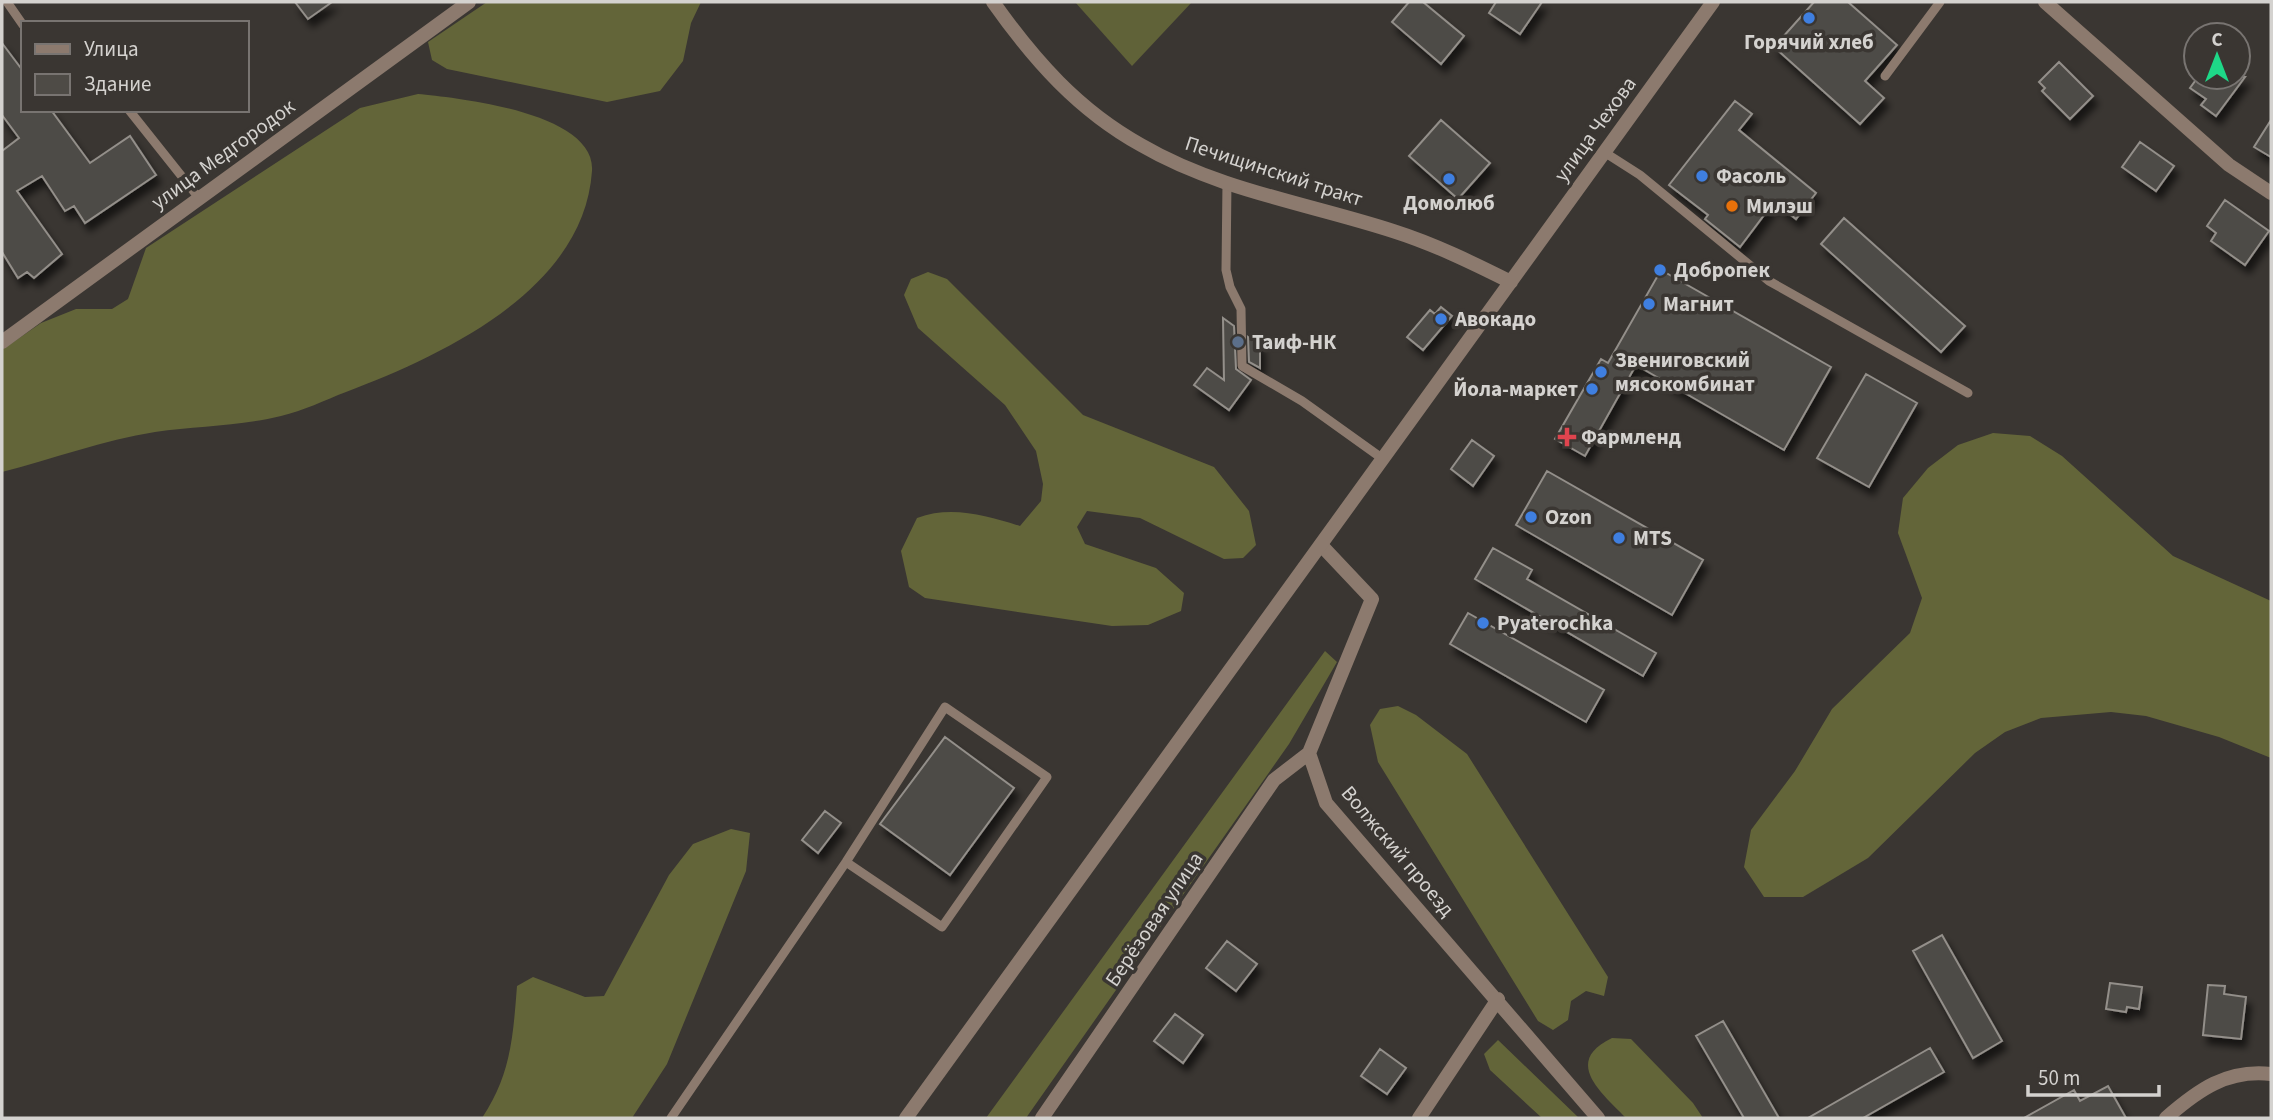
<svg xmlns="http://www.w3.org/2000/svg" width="2273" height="1120" viewBox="0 0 2273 1120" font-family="'Source Sans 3',sans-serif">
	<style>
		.green { fill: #606238 }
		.forest { fill: #636539 }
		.building { fill: #4e4b46; stroke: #938f8a; stroke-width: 2; filter: url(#shadow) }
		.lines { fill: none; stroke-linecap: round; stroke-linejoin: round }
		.service { stroke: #8c7a6e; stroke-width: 9 }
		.minor { stroke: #8c7a6e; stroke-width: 14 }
		.tertiary { stroke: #8c7a6e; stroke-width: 14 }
		.shop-dot { fill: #3f7fe0; stroke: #3a3632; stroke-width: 2.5 }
		.food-dot { fill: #e8710a; stroke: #3a3632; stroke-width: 2.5 }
		.service-dot { fill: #5c6f8a; stroke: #3a3632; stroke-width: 2.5 }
		.health-dot { fill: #e0444e; stroke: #3a3632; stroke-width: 2.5 }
		.labels { text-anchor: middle; stroke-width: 7; stroke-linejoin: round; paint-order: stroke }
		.poi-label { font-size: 21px; font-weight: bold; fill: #d4d2cf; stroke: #3a3632; text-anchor: start }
		.street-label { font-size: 21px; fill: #d4d2cf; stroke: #3a3632 }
	</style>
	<defs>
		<filter id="shadow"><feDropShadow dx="4.5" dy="8" stdDeviation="3.5" flood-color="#0009"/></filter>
	</defs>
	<rect width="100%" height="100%" fill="#3a3632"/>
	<path class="green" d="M1075,2h117l-60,64z"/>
	<path class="forest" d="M487,2h214l-10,21 -8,38 -23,30 -53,11 -160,-33 -15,-9 -4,-18z
		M418,94c42,4 178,19 174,77 -8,119 -149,184 -246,221 -21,8 -43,19 -65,24 -40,10 -84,10 -126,16 -51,8 -103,27 -153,40v-122l39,-27 35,-14h36l16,-10 18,-51 214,-140z
		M928,272l19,7 136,136 131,52 35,44 7,34 -13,13 -19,1 -84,-41 -53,-7 -10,16 8,17 71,24 28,25 -3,18 -33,14 -36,1 -187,-28 -16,-11 -8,-36 16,-33c35,-13 70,-2 103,8l21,-25 2,-17 -7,-33 -31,-46 -87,-77 -14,-33 7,-16z
		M1993,433l37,3 32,20 111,100 98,45v157l-52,-21 -73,-21 -35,-4 -70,6 -36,14 -30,21 -107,105 -65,39h-39l-20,-30 7,-37 44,-59 37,-62 78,-76 12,-35 -24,-65 5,-35 25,-30 30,-23z
		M1325,651l12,11 -48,82 -263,374h-40z
		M1398,706l18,9 51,39 141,223 -4,19 -18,-5 -15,10 -3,19 -15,10 -15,-9 -160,-259 -8,-37 10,-16z
		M731,829l19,4 -4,38 -79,193 -35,54h-150c29,-44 31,-81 35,-132l16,-9 52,20 19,-1 65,-121 24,-31z
		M1612,1038l19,1 62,64 10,15h-77c-24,-25 -64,-56 -14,-80z
		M1498,1040l81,78h-37l-52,-48 -6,-16z"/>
	<path class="building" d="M295,2h37l-24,17z
		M1409,2h14l41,34 -23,28 -49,-42z
		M1496,2h46l-22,32 -31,-21z
		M1814,2h34l49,43 -32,36 19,17 -24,26 -86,-77z
		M2,43l21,28v39h28l39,53 40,-27 26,39 -71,48 -11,-17 -9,5 -23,-35 -25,15 45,63 -28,24 -7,-6 -9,6 -16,-26v-101l17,-13 -17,-23z
		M2059,62l34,34 -23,23 -28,-28 3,-3 -6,-6z
		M2198,77h47l-29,39 -15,-11 5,-6 -16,-11z
		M1735,101l17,13 -13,16 77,63 -20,26 -22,-17 -34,45 -35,-28 3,-4 -39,-30z
		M1441,120l49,43 -32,36 -49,-43z
		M2271,120v37l-17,-10z
		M2140,142l34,24 -18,25 -34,-24z
		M2225,200l44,31 -24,34 -34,-24 5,-8 -9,-7z
		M1844,218l121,108 -24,26 -120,-108z
		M1661,270l170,97 -47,83 -148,-85 -51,91 -30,-17 46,-80 7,4z
		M1441,307l11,9 -29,34 -16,-13 23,-27 5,4z
		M1223,318l11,8 2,43 15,11 -22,30 -35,-25 13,-17 17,12z
		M1248,337l12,8v23l-11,-6z
		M1866,374l51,29 -48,84 -52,-29z
		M1472,440l22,16 -21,30 -22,-17z
		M1547,471l156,89 -31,55 -156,-90z
		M1493,548l39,22 -5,9 129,74 -13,23 -168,-97z
		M1468,613l136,77 -18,32 -136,-78z
		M945,737l69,51 -64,87 -70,-51z
		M825,811l16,12 -23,30 -16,-13z
		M1942,935l60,106 -29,17 -60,-107z
		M1227,941l30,23 -21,27 -30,-23z
		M2110,983l32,4 -3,22 -12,-2 -1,5 -20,-3z
		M2208,985l17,1 -1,8 22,3 -5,42 -38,-4z
		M1175,1014l28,21 -20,28 -29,-22z
		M1723,1021l56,97h-35l-48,-82z
		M1930,1048l14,24 -81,46h-55z
		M1380,1049l26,19 -19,26 -26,-18z
		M2108,1086l18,32h-102l50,-28 6,11z"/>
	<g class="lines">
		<path class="service" d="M7,2l16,23
			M1885,76l55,-74
			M129,110l70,88
			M1604,152l36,23 129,106 199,112
			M1227,182l-1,88 4,17 11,22 1,57 60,35 81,58
			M671,1118l175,-256 99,-155 102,70 -105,150 -96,-65"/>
		<path class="minor" d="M2045,2l184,163 42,28
			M2,342l467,-340
			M1321,545l51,54 -63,154 17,50 272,315
			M1042,1118l232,-338 35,-27
			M1419,1118l79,-119
			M2166,1118c32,-28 61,-49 105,-44"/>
		<path class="tertiary" d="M993,2c41,58 85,108 148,143 77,45 169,59 252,86 41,13 80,32 118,51
			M906,1118l807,-1116"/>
	</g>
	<g class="shop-dot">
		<circle cx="1809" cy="18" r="7"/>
		<circle cx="1702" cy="176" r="7"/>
		<circle cx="1449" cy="179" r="7"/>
		<circle cx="1660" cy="270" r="7"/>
		<circle cx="1649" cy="304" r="7"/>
		<circle cx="1441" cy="319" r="7"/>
		<circle cx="1601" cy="372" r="7"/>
		<circle cx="1592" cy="389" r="7"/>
		<circle cx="1531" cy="517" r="7"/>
		<circle cx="1619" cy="538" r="7"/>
		<circle cx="1483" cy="623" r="7"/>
	</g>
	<circle class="food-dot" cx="1732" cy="206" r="7"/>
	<circle class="service-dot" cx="1238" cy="342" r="7"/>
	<path class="health-dot" d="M1563.5 426.5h7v7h7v7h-7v7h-7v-7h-7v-7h7z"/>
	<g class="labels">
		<g class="poi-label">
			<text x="1809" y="49" text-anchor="middle">Горячий хлеб</text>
			<text x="1716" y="183">Фасоль</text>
			<text x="1449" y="210" text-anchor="middle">Домолюб</text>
			<text x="1746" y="213">Милэш</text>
			<text x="1674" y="277">Добропек</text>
			<text x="1663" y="311">Магнит</text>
			<text x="1455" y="326">Авокадо</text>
			<text x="1252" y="349">Таиф-НК</text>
			<text x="1615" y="367">Звениговский<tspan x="1615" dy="24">мясокомбинат</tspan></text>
			<text x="1578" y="396" text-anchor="end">Йола-маркет</text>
			<text x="1581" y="444">Фармленд</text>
			<text x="1545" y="524">Ozon</text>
			<text x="1633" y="545">MTS</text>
			<text x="1497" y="630">Pyaterochka</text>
		</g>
		<g class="street-label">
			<text transform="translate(1595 129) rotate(-54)" y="7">улица Чехова</text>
			<text transform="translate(223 154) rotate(-36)" y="7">улица Медгородок</text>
			<text transform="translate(1274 171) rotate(18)" y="7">Печищинский тракт</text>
			<text transform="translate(1398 851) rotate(50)" y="7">Волжский проезд</text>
			<text transform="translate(1154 919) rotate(-56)" y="7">Берёзовая улица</text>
		</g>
	</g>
	<rect width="2273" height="1120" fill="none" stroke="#d4d2cf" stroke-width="7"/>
	<rect x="21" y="21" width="228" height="91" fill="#3a3632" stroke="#787471" stroke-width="2"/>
	<rect x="35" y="44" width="35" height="10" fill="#8c7a6e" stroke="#787471" stroke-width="2"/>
	<text x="84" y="56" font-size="21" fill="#d4d2cf">Улица</text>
	<rect x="35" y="74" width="35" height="21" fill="#4e4b46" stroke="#787471" stroke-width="2"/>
	<text x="84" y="91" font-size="21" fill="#d4d2cf">Здание</text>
	<g transform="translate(2217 56)"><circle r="33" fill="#3a3632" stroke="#787471" stroke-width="2"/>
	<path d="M0-5L12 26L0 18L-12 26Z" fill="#1ed888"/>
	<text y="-10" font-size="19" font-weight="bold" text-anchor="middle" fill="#d4d2cf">С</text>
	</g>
	<path d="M2028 1085v10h131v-10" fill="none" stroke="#d4d2cf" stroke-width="3.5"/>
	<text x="2038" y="1085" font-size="21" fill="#d4d2cf" stroke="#3a3632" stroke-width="5" paint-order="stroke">50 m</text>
</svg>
